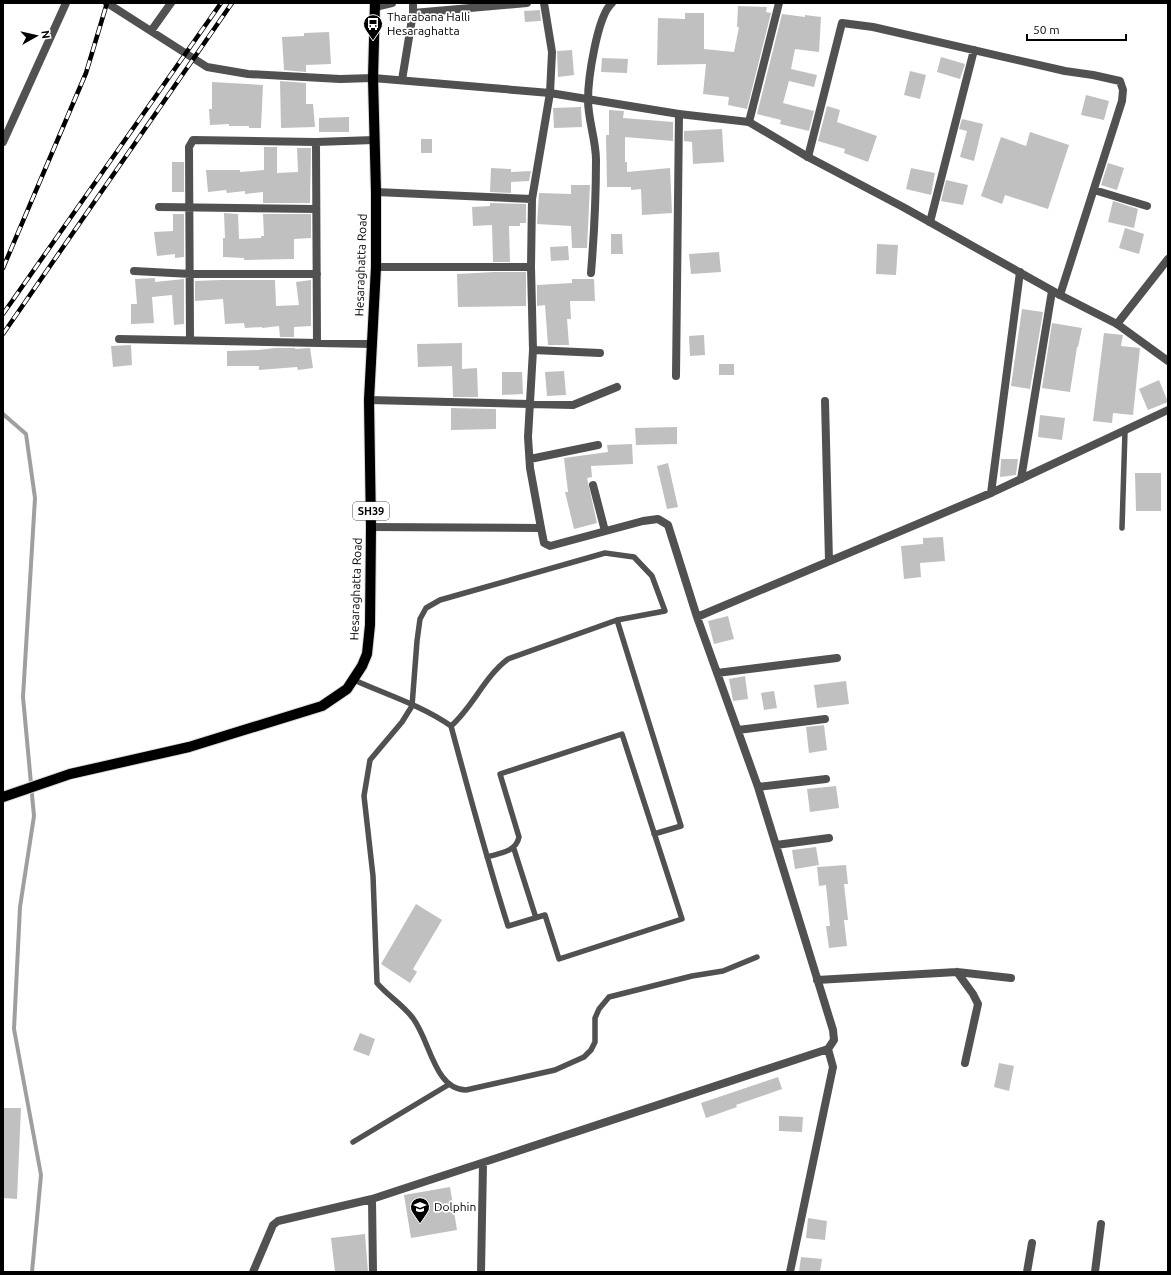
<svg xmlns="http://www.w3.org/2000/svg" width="1171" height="1275" viewBox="0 0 1171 1275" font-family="Ubuntu,sans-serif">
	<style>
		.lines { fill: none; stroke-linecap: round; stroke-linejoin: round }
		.stream { stroke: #9f9f9f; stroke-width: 4 }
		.building { fill: #c0c0c0 }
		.primary-casing { stroke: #dbdbdb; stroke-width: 12 }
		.service { stroke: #515151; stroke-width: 5.5 }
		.minor { stroke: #515151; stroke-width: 8 }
		.tertiary { stroke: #515151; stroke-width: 8 }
		.primary { stroke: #000; stroke-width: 10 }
		.rail-casing { stroke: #000; stroke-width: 4.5 }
		.rail { stroke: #fff; stroke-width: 3; stroke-dasharray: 9; stroke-linecap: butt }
		.labels { text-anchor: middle; stroke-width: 3.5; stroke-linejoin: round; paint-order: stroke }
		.shield { fill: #fff; stroke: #4c4c4c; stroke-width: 1 }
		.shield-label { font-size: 11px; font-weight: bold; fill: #000 }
		.poi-label { font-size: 12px; fill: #000; stroke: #fff; text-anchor: start }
		.street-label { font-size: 12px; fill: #000; stroke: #fff }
	</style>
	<rect width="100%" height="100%" fill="#fff"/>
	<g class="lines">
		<path class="stream" d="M3,414l23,20 9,64 -12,199 11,119 -14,91 -6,122 27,146 -9,97"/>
	</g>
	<path class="building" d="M738,6l29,1 -1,5 5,1 -24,96 -19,-4 1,-8 -26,-3 3,-30 -49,1 1,-47 27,1v-6h19v36l30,3 5,-25h-2z
		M540,10l1,11 -16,1 -1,-11z
		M782,14l23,3v-2l16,2 -2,35 -24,-3 -4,20 26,6 -3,12 -25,-6 -6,22 31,8 -5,20 -29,-7 1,-4 -24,-6z
		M329,32l2,32 -25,1v7l-22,-2 -2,-33 22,-1v-3z
		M572,50l2,25 -16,2 -1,-26z
		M941,57l24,7 -5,15 -23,-7z
		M602,58l26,1 -1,14 -26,-1z
		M910,71l16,4 -6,24 -16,-4z
		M280,81l26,2v21h7l2,23 -34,1z
		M212,82l51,3 -2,43h-12v-2h-20v-2l-19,1 -1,-16h3z
		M1086,95l23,6 -5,19 -23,-5z
		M827,106l13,4 -3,12 40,14 -9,26 -24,-9 1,-4 -27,-8z
		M581,107l1,20 -28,1 -1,-20z
		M609,110l15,1 -1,7 50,4v19l-48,-4v25h2v10l43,-4 2,45 -30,2 -1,-26 -10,1v-3h-24l-1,-52h3z
		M349,117v15h-30v-14z
		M962,119l21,5 -9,37 -14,-4 7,-26 -8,-2z
		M722,129l2,33 -31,2 -1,-22 -8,-1v-10z
		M1030,132l39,13 -21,64 -43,-14 -3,9 -21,-8 20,-59 25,9z
		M421,139h11v14h-11z
		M264,147h13v26l21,-1 -1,-24h14l-1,55h-47v-11l-18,2v-3l-18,2 -1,-3 -18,2 -2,-22h34v2l24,-2z
		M172,162h12v30h-12z
		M1108,163l16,5 -7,22 -16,-5z
		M491,168l20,1v3l20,-1 -2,10 -18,1v11l-21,-1z
		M911,168l24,5 -4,22 -25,-6z
		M946,180l22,5 -5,20 -22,-4z
		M571,185h19l-3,63h-15l-1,-22 -34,-2 2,-31 32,1z
		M1113,201l25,8 -4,19 -26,-6z
		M490,203l36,1v19h-6v3h-11l1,36h-17l-1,-37 -19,1 -1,-19 18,-1z
		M224,213l14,1 1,25 22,-1v-2h3l-1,-22h48v24l-17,1v20l-50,1v-2l-21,-1v-19h2z
		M173,214h11v43l-9,1v-4l-18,2 -3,-24 19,-1z
		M1125,228l19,6 -5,20 -20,-6z
		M611,234h11l1,20h-12z
		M877,244l21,1 -2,30 -20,-1z
		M568,246l1,14 -18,1 -1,-14z
		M719,252l2,20 -30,2 -2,-20z
		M494,272h32v34l-68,1 -1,-33z
		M155,278v4l29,-3v45l-10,1 -2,-30 -20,2 2,26 -23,1v-20h6l-2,-25z
		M572,279h22l1,22h-25l1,18h-4l2,26h-21l-3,-40 -8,1v-21l35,-2z
		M221,280h54l1,26 23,-1 -3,-23 15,-2v46l-17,1v10h-14l-1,-11 -17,2v-1l-17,1 -1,-5 -19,1 -2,-25 -28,2v-20z
		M1022,309l21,3 -13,77 -19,-3z
		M1052,323l30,5 -4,19h-1l-7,45 -28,-4z
		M1104,333l19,2 -2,11 19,2 -7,67 -20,-2 -1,10 -19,-2z
		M704,335l1,20 -15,1 -1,-20z
		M462,343v26l15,-1 1,29h-25l-1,-31 -34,1 -1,-23z
		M131,345l1,20 -19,2 -2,-21z
		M276,348h19v1l15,-1 3,20 -15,2 -1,-3 -38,3v-4h-32v-15l31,-1z
		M719,364h15v11h-15z
		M564,371l2,24 -19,1 -2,-24z
		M502,372h20l1,22 -21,1z
		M1159,380l9,22 -20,8 -9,-21z
		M451,408l45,1v20l-45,1z
		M1040,415l25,3 -3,22 -24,-3z
		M677,427v17l-41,1 -1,-17z
		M632,444l1,20 -42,2 1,11 -5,1 10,45 -23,6 -9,-37h3l-4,-34 44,-6 -1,-7z
		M1001,459h17l-2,16 -16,2z
		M668,463l10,44 -11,2 -10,-43z
		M1135,473h26v38h-25z
		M943,537l2,24 -25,2 1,14 -17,2 -3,-33 22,-2v-6z
		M728,616l6,23 -20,5 -6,-23z
		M745,676l3,23 -15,2 -4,-22z
		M846,681l3,23 -32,4 -3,-23z
		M774,691l3,17 -13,2 -3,-17z
		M824,725l3,25 -18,3 -3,-26z
		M836,786l3,22 -29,4 -3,-23z
		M816,847l3,18 -24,4 -3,-19z
		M846,865l2,19h-4l4,36h-4l3,26 -18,2 -3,-22h4l-4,-41 -7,1 -2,-19z
		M416,904l26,16 -29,49 4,3 -7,11 -29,-19z
		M360,1033l15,6 -6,17 -16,-6z
		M999,1063l15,3 -5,25 -15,-4z
		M778,1077l4,12 -46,16 1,2 -31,11 -5,-15z
		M3,1108h18l-4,91 -14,-1z
		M779,1116l24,1 -1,15 -23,-1z
		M450,1187l7,43 -46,8 -7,-43z
		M808,1218l19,3 -2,19 -19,-2z
		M365,1234l3,38h-33l-4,-34z
		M801,1257l21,2 -2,13 -21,-1z"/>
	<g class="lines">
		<g class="primary-casing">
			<path id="primary" d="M3,797l67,-23 119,-27 133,-41 25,-17 15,-23 5,-12 3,-29 1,-98 -2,-127 7,-133v-75l-3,-114 2,-75"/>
		</g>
		<path class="service" d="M1122,528l3,-97
			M617,620l64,206 -27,8
			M354,680c31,14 69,26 97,46 22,-19 33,-49 57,-67l109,-39 48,-9 -13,-35 -18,-19 -29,-4 -165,47 -14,8 -6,11 -3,22 -5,65 -10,16 -32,38 -6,36 9,80 4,107c10,12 25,21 35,34 18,22 22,73 54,73l89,-20 29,-13 7,-7 4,-8v-24l4,-9 10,-12 83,-21 31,-5 34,-14
			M451,726c18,67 36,134 57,200l37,-11 14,44 123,-40 -60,-185 -122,40 19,63c-3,15 -19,16 -32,20
			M514,849l22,69
			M353,1142l95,-57"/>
		<path class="minor" d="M107,3l100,64 41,7 92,5 33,-1
			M413,3v10l114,-10
			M375,7l17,-4
			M151,31l20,-28
			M402,80l11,-67
			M749,122l30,-119
			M3,142l63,-139
			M316,142l1,201
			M808,157l34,-134 31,4 192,44 28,4 27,6 3,9 -1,11 -62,194
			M1094,190l53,16
			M376,192l156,7
			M159,207l157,2
			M930,222l44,-172
			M376,267h155
			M134,271l57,3h126
			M591,273c3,-37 5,-75 5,-113 0,-20 -8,-40 -8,-60 0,-21 9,-84 24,-97
			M1117,324l51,-65
			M119,339l252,5
			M190,339l-1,-192 4,-7 123,2 58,-2
			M533,350l67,3
			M676,376l3,-262
			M369,400l204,5 44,-18
			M825,401l4,160
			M530,459l68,-14
			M1021,479l31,-188
			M593,485l12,46
			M991,493l29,-221
			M541,528l-11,-60 -2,-31 5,-87 -2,-83 1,-68 18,-106 2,-41 -8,-49
			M697,617l294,-124 177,-83
			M717,673l120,-15
			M738,730l87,-11
			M758,787l68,-8
			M776,845l53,-7
			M957,972l16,22 5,10 -13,59
			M817,980l140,-8 54,6
			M372,1199l1,73
			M253,1272l20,-47 5,-4 94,-22 456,-150 6,-9 -1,-10 -75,-243 -61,-170 -29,-92 -10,-6 -15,2 -93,25 -6,-3 -3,-15 -170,-1
			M481,1272l2,-108
			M790,1272l43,-205 -5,-18
			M1027,1272l5,-29
			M1095,1272l6,-48"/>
		<path class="tertiary" d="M373,78l177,15 129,21 70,8 59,35 95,50 157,88 57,29 51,37"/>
		<use href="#primary" class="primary"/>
		<g class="rail-casing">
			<path id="rail" d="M3,268l83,-195 21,-70
				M3,314l218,-311
				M3,334l229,-331"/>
		</g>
		<use href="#rail" class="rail"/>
	</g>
	<defs>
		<g id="bus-pin" transform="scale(1)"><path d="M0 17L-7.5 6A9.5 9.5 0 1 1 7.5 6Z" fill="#000" stroke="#fff"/><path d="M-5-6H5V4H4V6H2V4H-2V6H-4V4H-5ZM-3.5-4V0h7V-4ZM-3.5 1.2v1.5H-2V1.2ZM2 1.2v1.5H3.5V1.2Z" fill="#fff"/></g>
		<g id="school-pin" transform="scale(1)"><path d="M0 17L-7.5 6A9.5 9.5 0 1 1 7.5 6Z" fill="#000" stroke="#fff"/><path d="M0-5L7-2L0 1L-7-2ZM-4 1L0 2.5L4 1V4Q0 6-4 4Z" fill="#fff"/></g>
	</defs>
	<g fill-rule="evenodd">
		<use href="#bus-pin" x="373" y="24"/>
		<use href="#school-pin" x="420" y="1207"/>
	</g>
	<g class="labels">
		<rect class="shield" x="353" y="502" width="36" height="18" rx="3"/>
		<g class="shield-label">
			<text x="371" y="515">SH39</text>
		</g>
		<g class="poi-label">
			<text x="387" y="21">Tharabana Halli<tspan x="387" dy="14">Hesaraghatta</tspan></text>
			<text x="434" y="1211">Dolphin</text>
		</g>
		<g class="street-label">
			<text transform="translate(361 265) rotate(-88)" y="4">Hesaraghatta Road</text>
			<text transform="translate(356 589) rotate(-88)" y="4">Hesaraghatta Road</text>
		</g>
	</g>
	<rect width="1171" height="1275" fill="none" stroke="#000000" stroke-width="8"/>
	<g transform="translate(36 36) rotate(82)" stroke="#ffffff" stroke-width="3" paint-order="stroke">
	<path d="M0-3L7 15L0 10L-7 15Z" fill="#000000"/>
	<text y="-6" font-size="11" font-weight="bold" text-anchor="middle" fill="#000000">N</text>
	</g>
	<path d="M1027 34v6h99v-6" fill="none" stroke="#000000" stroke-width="2"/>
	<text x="1033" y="34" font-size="12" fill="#000000" stroke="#ffffff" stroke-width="3" paint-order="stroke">50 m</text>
</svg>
